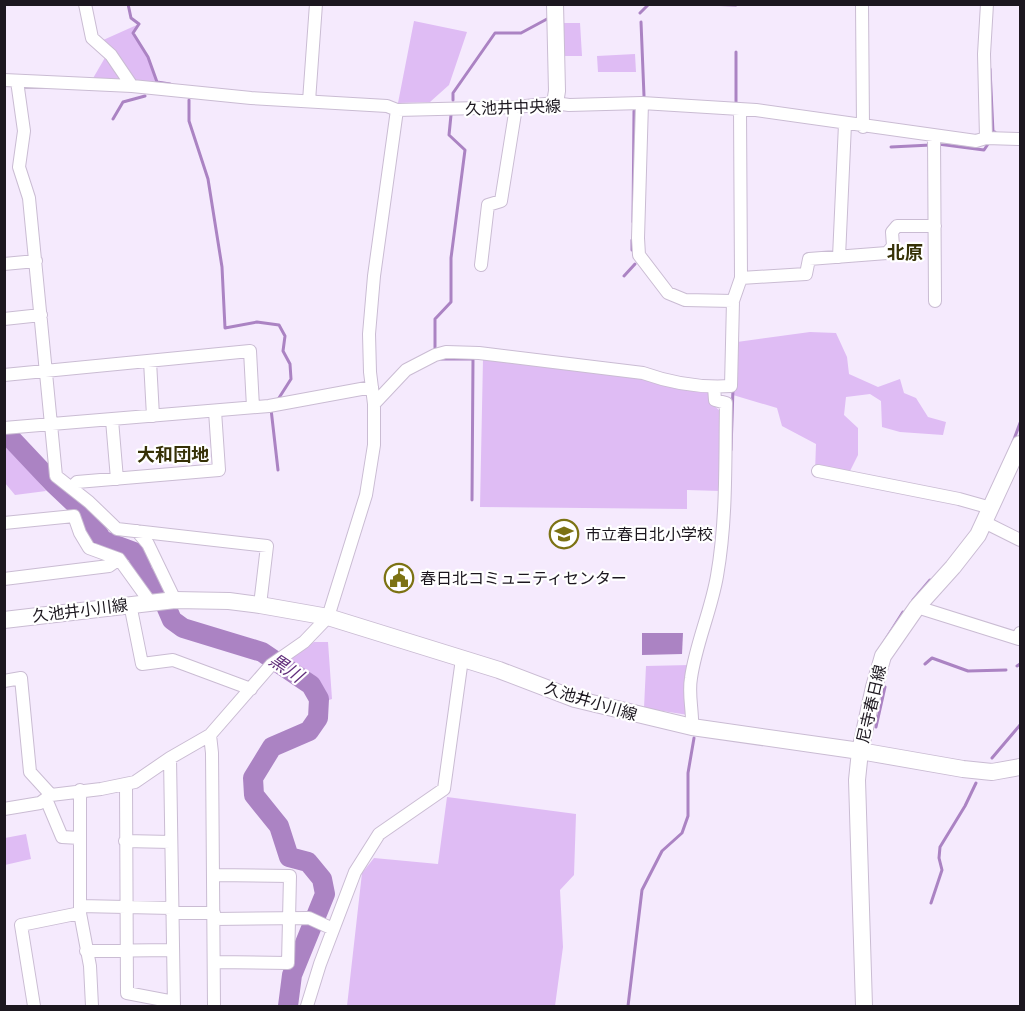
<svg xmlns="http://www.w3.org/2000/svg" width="1025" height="1011" viewBox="0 0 1025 1011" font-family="'Sofia Sans Condensed','Noto Sans JP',sans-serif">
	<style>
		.green { fill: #dfbcf4 }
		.water { fill: #ab83c3 }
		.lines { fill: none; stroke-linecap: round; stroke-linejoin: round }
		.stream { stroke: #ab83c3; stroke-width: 3 }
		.river { stroke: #ab83c3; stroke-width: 20 }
		.minor-casing { stroke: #cabcd3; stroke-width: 14 }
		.tertiary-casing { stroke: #cabcd3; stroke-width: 18 }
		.minor { stroke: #fff; stroke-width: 12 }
		.tertiary { stroke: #fff; stroke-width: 16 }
		.labels { text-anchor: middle; stroke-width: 4.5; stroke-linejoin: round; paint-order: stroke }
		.street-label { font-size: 16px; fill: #1c171f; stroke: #fff }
		.poi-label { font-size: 16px; fill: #1c171f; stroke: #fff; text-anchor: start }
		.neighbourhood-label { font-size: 18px; font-weight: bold; fill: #363106; stroke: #fff }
		.water-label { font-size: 18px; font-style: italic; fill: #612e7b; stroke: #fff }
	</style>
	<rect width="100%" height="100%" fill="#f5eafd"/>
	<path class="green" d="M414,21l53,11 -18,53 -19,17 -32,1z
		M563,23h17l2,33h-18z
		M139,24l-6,9 15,24 9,25 -65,-2 18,-31 -9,-8z
		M635,54l1,18h-38l-1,-16z
		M810,332l26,1 11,24 2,17 29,13 22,-8 4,14 12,5 12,19 18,5 -3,13 -43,-3 -18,-5 -1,-26 -11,-7 -24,3 -2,18 14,13v27l-12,24 -31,-7 1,-28 -34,-18 -5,-18 -44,-13 4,-53z
		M483,359l155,17 70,13 1,12 11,10 1,80 -34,-1v19l-207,-2z
		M4,444l5,2 37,45 -31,4 -10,-12z
		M314,642h14l4,57 -9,3 -6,-21 -31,-22z
		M690,665l-2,50 -44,-7 2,-42z
		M447,797l129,17 -2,61 -14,15 3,57 -8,59h-208l15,-133 12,-15 64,6z
		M26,834l5,25 -26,6v-27z"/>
	<path class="water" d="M642,633h41l-1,21 -40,1z"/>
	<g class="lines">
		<path class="stream" d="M128,4l3,14 8,6 -6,9 15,24 9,25 13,2
			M703,4l33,1
			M640,13l9,-9
			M641,22l3,74
			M736,52v51
			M990,69l3,63h2
			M189,100v21l19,58 14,88 3,61 32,-6 22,3 6,11 -2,15 7,13 1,15 -14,22
			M453,100v-7l42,-60h26l26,-14
			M113,119l10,-17 22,-6
			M938,144l46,6 4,-6
			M891,147l40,-2
			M633,222l1,-111
			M632,250v-10
			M624,276l11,-12
			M435,350v-31l16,-17v-44l14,-108 -16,-15 2,-20
			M441,359h32l-1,141
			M271,409l7,61
			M1013,442l7,-19
			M731,450l2,-62
			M913,600l17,-20
			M884,642l19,-30
			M925,664l7,-6 36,13 38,-1
			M1017,666l3,-2
			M876,727l9,-40
			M992,758l28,-33
			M931,903l11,-33 -3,-12 1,-11 25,-41 11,-23
			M628,1006l14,-116 20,-39 20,-18 6,-17v-43l6,-35"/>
		<path class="river" d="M4,431l48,51 36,34 14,24 35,13 6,20 16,17 13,30 11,8 79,24 49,33 8,14 -1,19 -9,13 -37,16 -19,31 1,17 25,31 10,31 19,5 14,17 3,15 -33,81 -4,31"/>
		<g class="minor-casing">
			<path id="minor" d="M85,4l7,34 19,17 21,31
				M862,4l1,123
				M4,80l128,6 119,12 136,8 10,4 119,-3 39,-4 14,2 73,-2 114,7 220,31 10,-3 34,1
				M17,81l7,50 -5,36 10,31 27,278 33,26 28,27 150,17 -7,59
				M309,101l7,-97
				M642,103l-4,135 1,17 29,38 17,7 48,1
				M934,136l1,165
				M986,138l-2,-84 3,-50
				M839,257l6,-133
				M4,264l32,-3
				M481,265l7,-60 13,-4 15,-94
				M741,278l65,-4 3,-15 78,-6 6,-7 -1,-14 5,-6h38
				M4,319l37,-4
				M150,361l3,55
				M4,375l246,-24 3,56
				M374,404l32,-34 29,-15 11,-3 33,1 164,20c28,10 58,15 88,13l2,-85 8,-23 -1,-168
				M112,420l5,59
				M4,428l265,-22 103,-19
				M818,471l141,28 32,9
				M71,488l6,-6 142,-12 -4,-59
				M984,522l36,18
				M4,523l70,-7 6,17 9,15 30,11 31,43
				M137,531l11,13 27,56
				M4,579l105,-13 10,-7
				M130,604l12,60 31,-4 78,29
				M917,607l102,32 1,-6
				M4,681l17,-3 9,94 21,23
				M692,727c1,-16 -4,-32 -1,-49 5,-35 20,-67 26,-102 10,-57 8,-115 9,-173l-11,-3 -1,-13
				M210,735l2,18 2,253
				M170,758l4,248
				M126,784l1,209 47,9
				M46,799l16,38 18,1
				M4,809l36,-6 11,-8 50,-6 34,-7 35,-24 40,-23 61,-70 33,-23 24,-25 38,-122 8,-50v-41l-4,-32 -1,-38 5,-58 23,-166
				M125,841l46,1
				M213,875l77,1 -2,87 -74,-1
				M80,906l92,2
				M80,913l10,53 2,40
				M172,913h42
				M214,919l95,-1 24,11
				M86,951l87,-1
				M34,1006l-13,-81 59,-12v-123
				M307,1006l13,-42 35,-92 24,-38 65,-45 18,-130"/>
		</g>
		<g class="tertiary-casing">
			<path id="tertiary" d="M555,4l2,87 -2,12
				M4,620l171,-20 54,1 31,4 68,12 171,53 76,29 117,28 168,24 103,18 29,3 28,-5
				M864,1006l-7,-226 3,-29 14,-64 9,-31 34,-49 36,-40 25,-32 42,-91"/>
		</g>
		<use href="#minor" class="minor"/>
		<use href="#tertiary" class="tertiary"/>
	</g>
	<defs>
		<g id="school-ring" transform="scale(1.5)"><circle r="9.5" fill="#fff" stroke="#7c7213" stroke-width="1.5"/><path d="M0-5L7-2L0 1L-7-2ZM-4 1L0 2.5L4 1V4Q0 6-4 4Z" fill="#7c7213"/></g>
		<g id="civic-ring" transform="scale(1.5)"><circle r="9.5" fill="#fff" stroke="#7c7213" stroke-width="1.5"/><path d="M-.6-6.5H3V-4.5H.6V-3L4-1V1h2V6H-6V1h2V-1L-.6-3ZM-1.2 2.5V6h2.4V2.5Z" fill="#7c7213"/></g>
	</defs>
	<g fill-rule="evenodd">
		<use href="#school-ring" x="564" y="534"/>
		<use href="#civic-ring" x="399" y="578"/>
	</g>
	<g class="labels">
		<g class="street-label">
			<text transform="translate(513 107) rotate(-2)" y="6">久池井中央線</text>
			<text transform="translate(80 610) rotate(-7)" y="6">久池井小川線</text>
			<text transform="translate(591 701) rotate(17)" y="6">久池井小川線</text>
			<text transform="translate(871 704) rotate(-77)" y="6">尼寺春日線</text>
		</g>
		<g class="poi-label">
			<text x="585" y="540">市立春日北小学校</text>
			<text x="420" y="584">春日北コミュニティセンター</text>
		</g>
		<g class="neighbourhood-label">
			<text x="905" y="259">北原</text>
			<text x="173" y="461">大和団地</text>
		</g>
		<g class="water-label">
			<text transform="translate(286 668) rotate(34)" y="6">黒川</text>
		</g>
	</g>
	<rect width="1025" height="1011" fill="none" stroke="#1c171f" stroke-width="12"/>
</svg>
